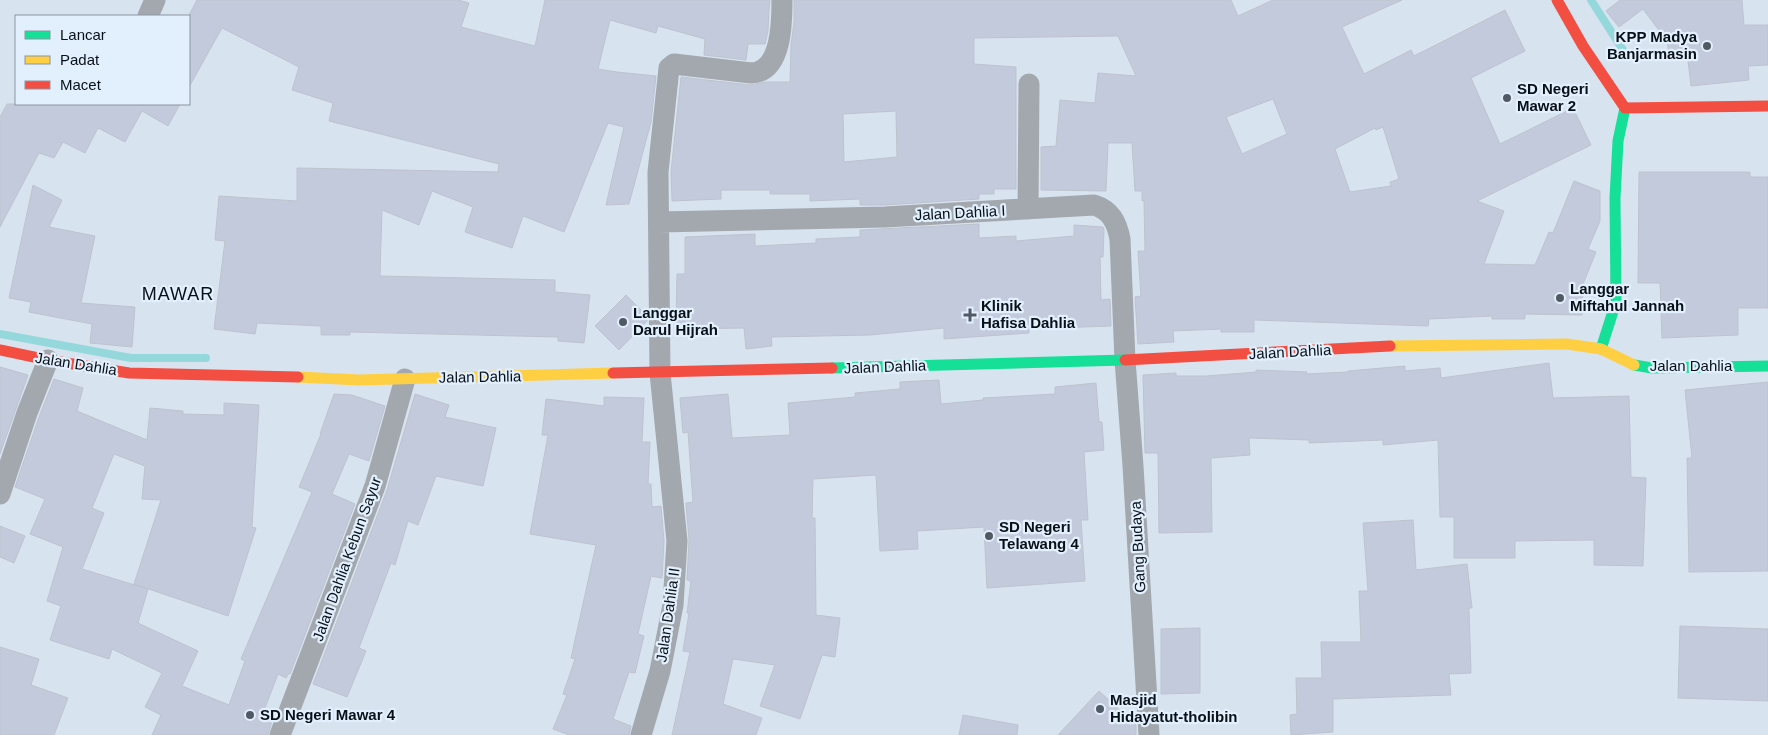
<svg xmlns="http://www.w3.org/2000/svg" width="1768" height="735" viewBox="0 0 1768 735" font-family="Helvetica,sans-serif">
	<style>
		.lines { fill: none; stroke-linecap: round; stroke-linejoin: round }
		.stream { stroke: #95d8dc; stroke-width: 8 }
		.building { fill: #c3cadc; stroke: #bdc3ce; fill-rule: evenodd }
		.street { stroke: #a2a8ae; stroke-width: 21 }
		.fast { stroke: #16e098; stroke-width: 11 }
		.slow { stroke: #ffcf43; stroke-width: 11 }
		.jam { stroke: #f24e42; stroke-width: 11 }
		.poi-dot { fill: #515a64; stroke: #e2effd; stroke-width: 2 }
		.labels { text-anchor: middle; stroke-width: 4.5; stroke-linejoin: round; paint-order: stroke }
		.poi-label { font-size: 15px; font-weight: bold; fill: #091118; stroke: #e2effd; text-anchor: start }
		.street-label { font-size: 15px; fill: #091118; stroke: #e2effd }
		.quarter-label { font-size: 18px; letter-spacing: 1px; fill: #091118; stroke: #e2effd }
	</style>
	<rect width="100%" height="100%" fill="#d8e3f0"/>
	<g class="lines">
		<path class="stream" d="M1591,0l32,50
			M0,334l131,24h75"/>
	</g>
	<path class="building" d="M197,0h261l11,3 -8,24 74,19 10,-46h225l-1,9 -1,22 -3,13h-17l-2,16 -42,-5 1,-16 -47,-13 -2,7 -46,-13 -12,49 19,3 39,4 -5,46 -22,82 -23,1 18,-78 -16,-4 -44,109 -41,-16 -11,32 -47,-16 8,-25 -41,-16 -13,34 -37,-15 -2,66 175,4v12l35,3 -6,48 -26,-2v-4l-208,-5v3h-29v-9l-64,-3 -2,11 -41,-5 11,-88 -10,-1 4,-44 78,5v-33l201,4 1,-8 -170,-43 4,-18 -41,-13 7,-23 -77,-39 -33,59v-72z
		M794,0h437l7,16 35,-16h129l-60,27 22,47 47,-24 3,6 91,-46 20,41 -54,27 29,66 73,-36 18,37 -114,56 27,10 -20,53 51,1 14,-33 4,1 21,-52 26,10v30l-12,28 8,3 -13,32 -1,31 -57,-1v5h-33v-3l-63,3 -1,7 -174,-6v12h-33v-3l-48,2 1,11 -36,2 -3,-47 6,-1 -3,-45h7l-1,-51 -2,1v-10h-7l-3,-48h-24l-2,48 -65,-1v-43l15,-1 4,-46 35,3 3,-30 38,3 -18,-40 -144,2v26l42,3v122h-22v5h-15v5l-95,6h-24v-6l-50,2v-7h-40v-4h-49v9l-49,2 -1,-29 10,-95 69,8 16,-3h24l1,-37 3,-23zM1273,99l14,35 -45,20 -16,-37zM896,111l1,46 -53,5 -1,-48zM1383,127l16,52 -9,3 1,4 -41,6 -15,-43 40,-21 1,2z
		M1620,0h122l2,25h24v40l-20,1 1,14 -58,6 -4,-34 -18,1 -2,-12 -24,-32 -24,18 -13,-16z
		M7,104h173l-12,22 -26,-15 -17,31 -27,-14 -13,25 -22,-11 -9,16 -15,-5 -39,74v-110z
		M1639,172h111v5h18v131h-30v27l-76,3 -2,-55h-22z
		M33,185l29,15 -13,27 46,9 -14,67 54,4 -3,40 -42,-4 2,-19 -63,-12 2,-10 -22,-4z
		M979,224v14l37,-2v5l58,-5v-11l29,2 1,3 -1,27h-3l1,43 9,-1 1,27 -82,3v4l-85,6v-11l-74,7 -99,2 1,9 -26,3 -2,-21 -68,1 1,-55h8v-37l70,-3v12l61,-3v-4l44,-2v-7z
		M626,295l21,21v5l-28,29 -24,-24z
		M1549,363l4,35 76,-2 2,81 15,1 -3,88 -49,-1v-25l-79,1v17h-61v-41h-14l-2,-77 -55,5v-5l-74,3v-3l-60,-2 1,17 -39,3 1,74 -53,1 -1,-80h-13l-2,-78 33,-2v3h31l49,-4v-2l51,2 -1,2 42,-2v-1l57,-5v5l35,-3 1,10z
		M0,367l28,8 -28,79z
		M54,379l29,9 -6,23 70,29 3,-32 33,3v3l41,1v-12l35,2 -7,122 4,1 -28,88 -94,-32 27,-84 -19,-1 3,-33 -31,-12 -22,54 12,5 -22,56 66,20 -10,34 60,28 -16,35 47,19 16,-44 -4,-2 71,-167 -13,-5 22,-53h-1l14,-40 18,1 33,11 -16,55 -20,-7 -17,40 23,10 -65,170h-2l-2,4 -8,-4 -17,44 11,3 -4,14h-116l9,-20 -16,-8 17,-34 -50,-24 -3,10 -59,-19 11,-34 -14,-5 16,-54 -33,-13 15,-35 -30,-12 24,-70z
		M939,380l2,24 42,-4v-2l72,-4v-7l41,-4 3,39h3l2,28 -20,2 4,68h-7l4,61 -98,7 -3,-61 -67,4 1,18 -38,2 -4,-76 -63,4 -1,39h3l1,97 24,3 -5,39 -13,-2 -22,64 -40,-13 15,-41 -42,-6 -10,45 39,14 -6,17h-84l18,-83 -7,-1 6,-38h-2l4,-32 -4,-1 2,-40 -3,-37 7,-1 -5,-70 -5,1 -3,-35 48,-4 4,44 58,-3 -2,-32 67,-6v-4l45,-4v-7z
		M1768,382v189l-79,1 -2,-114h5l-7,-68z
		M415,394l34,11 -4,12 51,11 -13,58 -47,-10 -18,49 -10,-4 -13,44 -4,-2 -32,85 7,3 -19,46 -34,-13 74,-194z
		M604,397l40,1 -2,44h8l-2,42h3l1,23 9,-1 3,35 -2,37 -11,-2 -13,58 6,2 -9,37 -6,-1 -16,47 18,7 -2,9h-60l-16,-6 14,-34 -4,-1 12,-35 -4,-1 25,-113 -66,-11 18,-99h-6l4,-36 58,7z
		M1413,520l3,50 51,-6 5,44h-3l2,65 -22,1 2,21 -118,4v33l-42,3 -1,-20 7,-1 -1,-36h26l-1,-36h40l-2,-51h9l-5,-68z
		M0,526l25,10 -11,27 -14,-6z
		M1680,626l88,3v72l-90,-3z
		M1200,628v65l-39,1v-65z
		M0,647l39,12 -8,26 37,13 -14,37h-54z
		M1099,691l37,34v10h-78z
		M963,715l55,10 -1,10h-58z"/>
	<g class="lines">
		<path class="street" d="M148,16l7,-16
			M1028,209l1,-125
			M659,222l226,-5 209,-12c17,5 23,18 26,34l5,121 8,106 16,269
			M0,494l27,-81 21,-53
			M280,735l95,-249 30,-107
			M641,735l19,-64 13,-66 4,-64 -17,-168 -2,-201 11,-104 5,-4 77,9c31,-1 31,-51 31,-73"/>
		<path class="fast" d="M1601,349l15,-47 -1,-104 3,-57 7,-33
			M1634,365l18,3 116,-2
			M832,368l293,-8"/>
		<path class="slow" d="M1390,346l177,-2 34,5 33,16
			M298,377l61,3 254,-7"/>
		<path class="jam" d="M1557,0l26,46 42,62
			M1625,108l143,-2
			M0,350l48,10 81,13 169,4
			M1125,360l265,-14
			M613,373l219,-5"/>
	</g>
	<g class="poi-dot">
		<circle cx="1707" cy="46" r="5"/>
		<circle cx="1507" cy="98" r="5"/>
		<circle cx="1560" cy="298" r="5"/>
		<path d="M967.5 307.5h5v5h5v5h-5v5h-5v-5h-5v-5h5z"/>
		<circle cx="623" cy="322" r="5"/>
		<circle cx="989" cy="536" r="5"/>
		<circle cx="1100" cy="709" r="5"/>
		<circle cx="250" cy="715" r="5"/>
	</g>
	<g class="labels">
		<g class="poi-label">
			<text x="1697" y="42" text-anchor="end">KPP Madya<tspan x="1697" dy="17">Banjarmasin</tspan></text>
			<text x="1517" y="94">SD Negeri<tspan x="1517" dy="17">Mawar 2</tspan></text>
			<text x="1570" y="294">Langgar<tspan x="1570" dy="17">Miftahul Jannah</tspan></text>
			<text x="981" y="311">Klinik<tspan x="981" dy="17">Hafisa Dahlia</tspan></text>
			<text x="633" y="318">Langgar<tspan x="633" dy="17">Darul Hijrah</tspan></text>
			<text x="999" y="532">SD Negeri<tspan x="999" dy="17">Telawang 4</tspan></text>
			<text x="1110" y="705">Masjid<tspan x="1110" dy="17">Hidayatut-tholibin</tspan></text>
			<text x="260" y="720">SD Negeri Mawar 4</text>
		</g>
		<g class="street-label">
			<text transform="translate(960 213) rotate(-3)" y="5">Jalan Dahlia I</text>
			<text transform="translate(1290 352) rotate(-3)" y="5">Jalan Dahlia</text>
			<text transform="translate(76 364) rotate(9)" y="5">Jalan Dahlia</text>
			<text x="1691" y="371">Jalan Dahlia</text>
			<text transform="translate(885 367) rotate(-2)" y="5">Jalan Dahlia</text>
			<text transform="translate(480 377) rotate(-1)" y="5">Jalan Dahlia</text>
			<text transform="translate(1138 547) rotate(-93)" y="5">Gang Budaya</text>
			<text transform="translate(347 559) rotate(-70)" y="5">Jalan Dahlia Kebun Sayur</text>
			<text transform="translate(668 615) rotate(-82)" y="5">Jalan Dahlia II</text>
		</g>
		<g class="quarter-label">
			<text x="178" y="300">MAWAR</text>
		</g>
	</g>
	<rect x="15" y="15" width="175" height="90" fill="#e2effd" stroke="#8b96a1"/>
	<rect x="25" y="31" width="25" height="8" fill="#16e098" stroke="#8b96a1"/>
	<text x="60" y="40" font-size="15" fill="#091118">Lancar</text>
	<rect x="25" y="56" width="25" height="8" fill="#ffcf43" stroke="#8b96a1"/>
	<text x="60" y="65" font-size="15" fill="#091118">Padat</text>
	<rect x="25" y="81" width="25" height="8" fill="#f24e42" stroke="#8b96a1"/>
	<text x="60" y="90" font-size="15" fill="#091118">Macet</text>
</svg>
